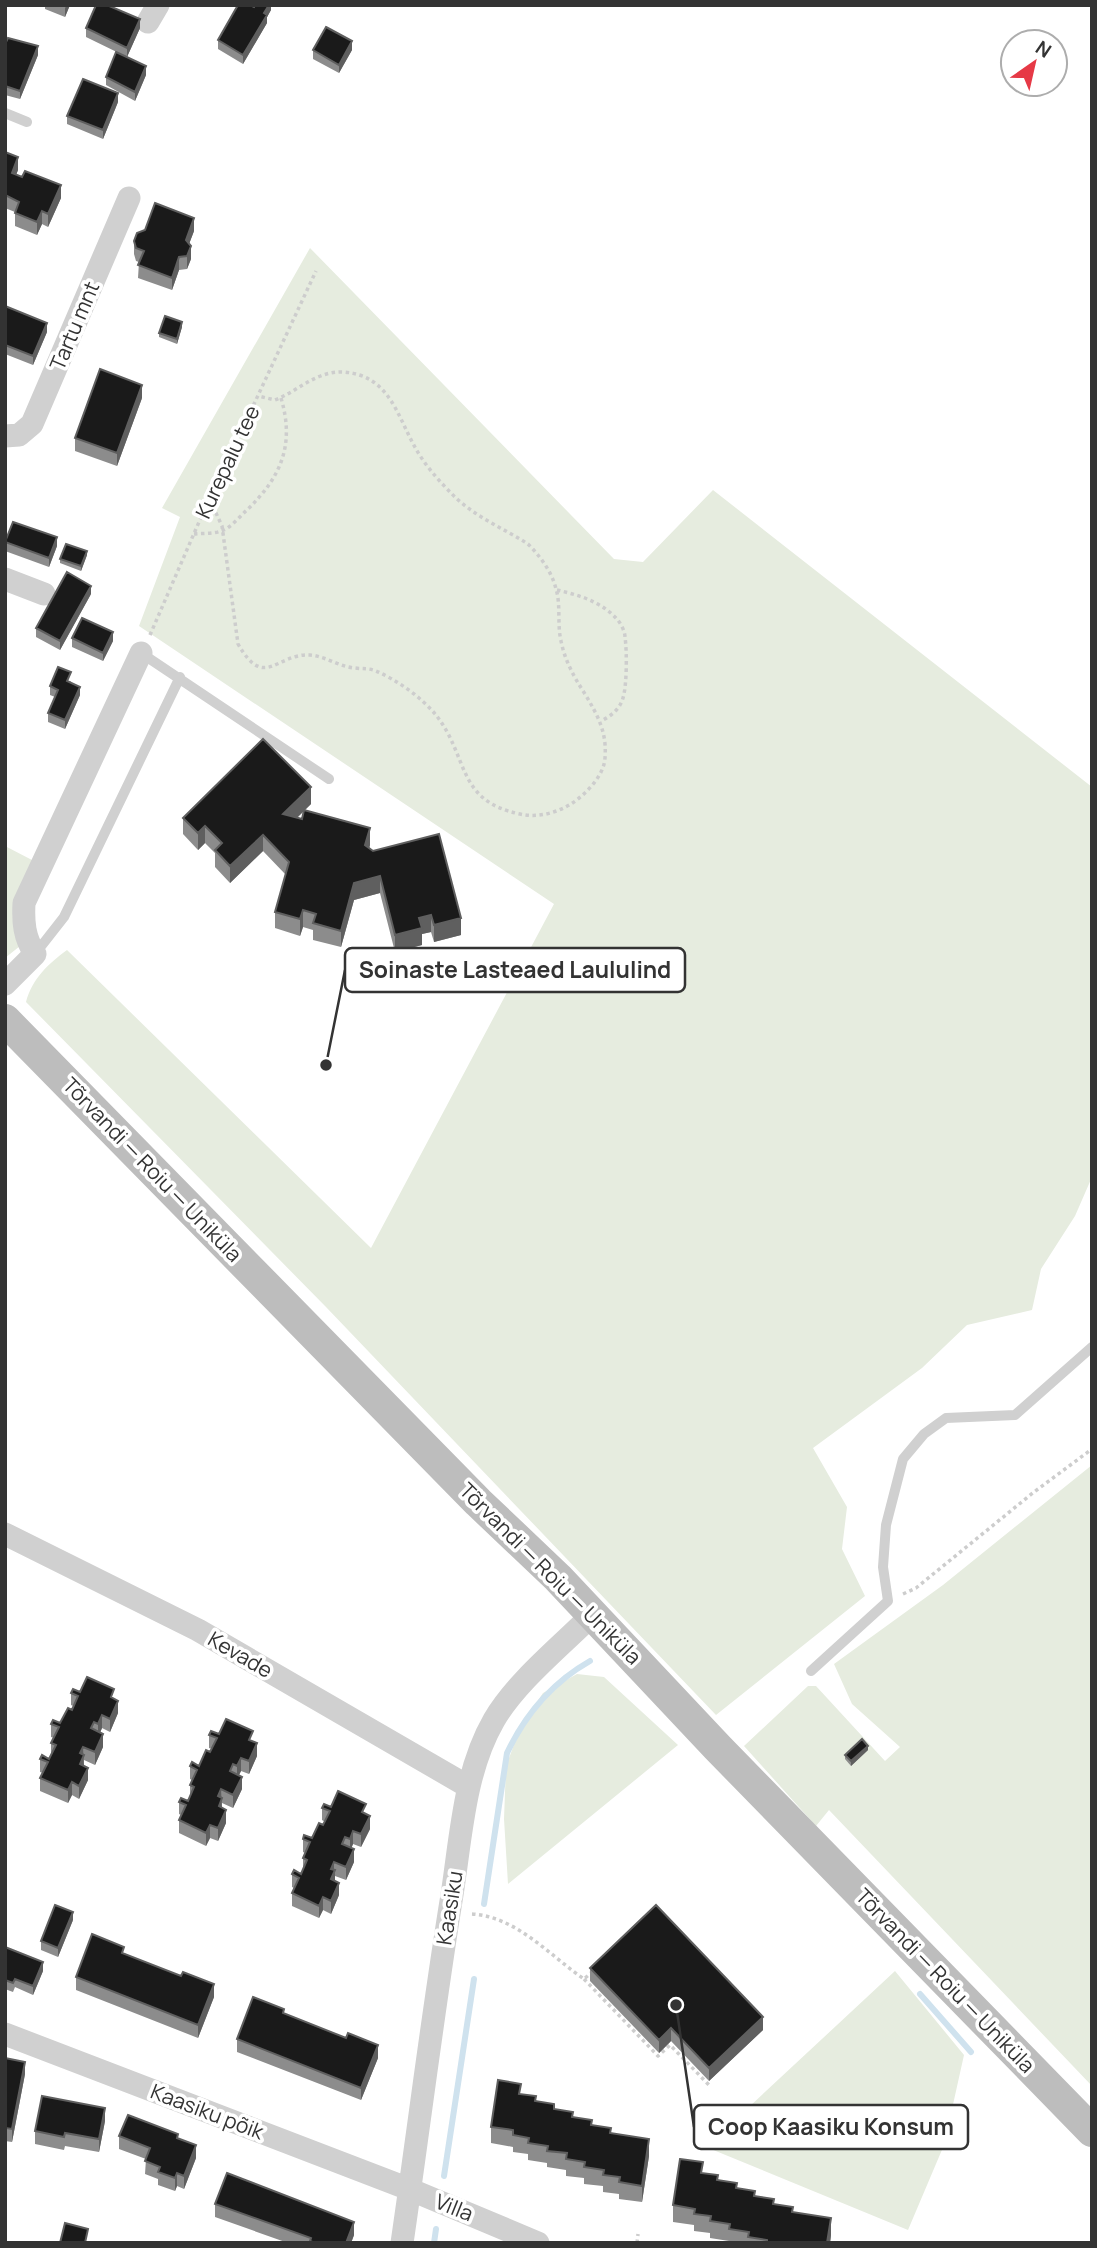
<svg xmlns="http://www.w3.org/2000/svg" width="1097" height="2248" viewBox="0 0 1097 2248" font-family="Manrope,sans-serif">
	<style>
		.green { fill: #e6ecdf }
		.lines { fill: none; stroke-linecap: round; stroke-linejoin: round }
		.stream { stroke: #cfe2ee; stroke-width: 6 }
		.path { stroke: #cdcdcd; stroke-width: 3.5; stroke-dasharray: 3.5 3.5; stroke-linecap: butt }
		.lane { stroke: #d0d0d0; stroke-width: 10 }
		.street { stroke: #d0d0d0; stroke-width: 23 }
		.secondary { stroke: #bdbdbd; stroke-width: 32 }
		.wall { fill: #8c8c8c; fill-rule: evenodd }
		.shaded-wall { fill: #5f5f5f }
		.building { fill: #1a1a1a; stroke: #5f5f5f; stroke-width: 2 }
		.labels { text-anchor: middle; stroke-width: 7; stroke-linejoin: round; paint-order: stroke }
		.street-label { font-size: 21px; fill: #333; stroke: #fff }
		.leader { fill: none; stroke: #333; stroke-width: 2.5 }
		.callout-dot { fill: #333; stroke: #fff; stroke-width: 2.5 }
		.callout { fill: #fff; stroke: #333; stroke-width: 2.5 }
		.callout-label { font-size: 23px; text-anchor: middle; font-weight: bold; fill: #333 }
	</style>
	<rect width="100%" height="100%" fill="#fff"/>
	<path class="green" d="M310,248l304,311 29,3 70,-72 379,297v390l-17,39 -34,53 -9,41 -65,15 -45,43 -109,80 34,59 -5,42 23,47 -149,119 -390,-408 -300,-305c6,-23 23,-39 41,-52l304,298 183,-344 -415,-278 41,-109 -18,-9z
		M5,846l27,14 -12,86 -15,12z
		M1092,1465v621l-263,-276 -13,16 -72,-80 64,-60h8l69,75 15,-14 -48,-43 -18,-40 109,-79z
		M577,1674l27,3 74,68 -170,139 -4,-65 2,-53 15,-40 22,-33z
		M895,1971l69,84 -20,90 -36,85 -202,-83z"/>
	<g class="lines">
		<path class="stream" d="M484,1904l23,-151c18,-38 46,-71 83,-92
			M920,1994l51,58
			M444,2176l30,-197
			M434,2243l2,-14"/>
		<path class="path" d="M210,500l12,26 16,118c27,47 38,9 72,11 15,1 30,12 45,13 8,1 14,0 21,3 21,9 45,26 60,44 33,42 20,86 84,99 18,4 36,-1 51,-10 14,-9 33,-28 34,-46 2,-26 -7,-42 -20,-64 -11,-17 -20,-33 -24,-53 -4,-17 0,-36 -5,-52 -4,-17 -16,-33 -28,-45 -25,-16 -55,-28 -76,-50 -13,-13 -27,-29 -36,-45 -19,-33 -26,-74 -73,-77 -27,-1 -45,19 -68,28l-17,-4
			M194,534c9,-1 19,0 27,-3 10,-3 18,-14 26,-21 34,-33 48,-65 34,-112
			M557,590c21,5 43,11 59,28 4,4 9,13 9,19 2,14 2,48 -2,61 -3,11 -12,18 -22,23
			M150,635l49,-113 117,-251
			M903,1594l13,-6 118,-96 58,-43
			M472,1914c45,3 77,41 112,65l8,-7
			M584,1979l74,77 12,-11 40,41
			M637,2243l1,-9"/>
		<path class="lane" d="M5,113l22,9
			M141,653l188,126
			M35,954l29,-37 116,-240
			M811,1671l77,-70 -5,-34 3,-42 17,-66 21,-25 22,-16 69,-3 77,-68"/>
		<path class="street" d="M148,22l10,-17
			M5,436l14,-1 13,-11 97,-226
			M5,579l39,15
			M5,984l30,-30c-11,-17 -12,-32 -11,-51l117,-250
			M5,1534l193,96 271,157
			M5,2034l404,155 129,54
			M402,2243c17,-116 31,-232 50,-348 9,-58 12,-123 42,-175 22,-38 67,-74 98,-105"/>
		<path class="secondary" d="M5,1020l473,482 80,76 160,170 374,383"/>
	</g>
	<path class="wall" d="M45,5h25l-5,12 -20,-8z
		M271,5v5l-4,7v6l-24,41 -25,-15v-9l36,-33z
		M86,28h54l-13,29 -41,-20z
		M5,44l33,11 -18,44 -15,-4z
		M313,50h39l-13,23 -26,-14z
		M146,75l-11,26 -29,-16v-8z
		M118,102l-15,37 -36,-15v-8z
		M5,152l13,18 -2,5 45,23 -13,29 -6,-3 -5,11 -22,-9v-14l-10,-4z
		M194,231l-5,13 2,15 -4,10 -8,1 -7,20 -34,-12 1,-16 -3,-1 -2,-7v-13z
		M5,306l42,26 -14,33 -28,-11z
		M182,327l-5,17 -18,-7v-4z
		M142,398l-25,68 -42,-15v-13z
		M5,542l52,4 -8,21 -44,-16z
		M87,555l-6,16 -21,-8v-4z
		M91,594l-31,56 -24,-13v-9z
		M72,638l41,3 -10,20 -31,-14z
		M71,681l-1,2 10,12 -15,34 -17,-7v-9l7,-16 -5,-2v-9z
		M311,804l-6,6 65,35 -1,3 92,87 -27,7 -3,-10 -9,2v11l-27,7 -15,-59 -26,7 -13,47 -28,-7v-10l-10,-3 -3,9 -25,-8v-16l11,-37 -23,-24 -33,32 -15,-16v-14l-10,-10 -7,7 -15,-16v-16zM304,811l-2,8 -5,-1z
		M80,1692l34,7 4,14 -8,19 -8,-4 -2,5 3,14 -8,18 -11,-5v6l4,14 -9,19 -7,-4 -4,8 -28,-12v-13l3,-5 -3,-1v-13h9l2,-5v-11l3,-5 -3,-1v-13l9,-1 13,-17 -2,-1v-12z
		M219,1734l34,7 4,15 -8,18 -8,-3 -2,4 3,14 -9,19 -11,-5v5l4,15 -8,18 -8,-3 -4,8 -27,-13v-13l2,-5 -2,-1v-12l9,-1 2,-5v-11l2,-5 -2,-1v-13h9l11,-14 2,-3 -3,-1v-13z
		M868,1750l-17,16 -6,-7v-4z
		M331,1807l35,7 4,15 -9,18 -8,-3 -2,4 3,14 -8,18 -11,-4v5l4,14 -8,19 -8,-4 -4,8 -27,-12v-13l2,-5 -2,-1v-13h9l2,-5v-11l2,-5 -2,-1v-13l9,-1 11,-13 2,-3 -3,-2v-12z
		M73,1920l-15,37 -17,-7v-9z
		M5,1947l38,24 -10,24 -18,-8 -2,5 -8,-3z
		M124,1953l90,44 -16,41 -122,-48v-13z
		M590,1968l173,62 -54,51 -38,-40 -12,12 -69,-72z
		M284,2014l94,44 -17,42 -124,-48v-13z
		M5,2058l20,16 -13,68 -7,-1z
		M521,2094l90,39 38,23 -7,46 -23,-3v-5l-16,-2v-6l-19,-2v-6l-18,-2v-6l-19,-3v-4l-19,-3v-6l-15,-2v-5l-22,-4v-16z
		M105,2121l-6,31 -34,-6 -1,4 -29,-6v-13z
		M119,2136l59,3 18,19 -12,31 -7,-3 -2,5 -17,-6v-6l-13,-5 1,-15 -27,-10z
		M703,2173l90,39 38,23 -1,8h-101v-2l-19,-3v-5l-16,-2v-6l-21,-3v-17z
		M215,2204l139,31 -3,8h-63l-73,-26z"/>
	<path class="shaded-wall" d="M67,5h3l-5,12v-9z
		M269,5h2v5l-4,7v6l-24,41v-9z
		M140,19v9l-13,29v-9z
		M352,41v9l-13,23v-8z
		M38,46v9l-18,44v-8z
		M146,66v9l-11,26v-9z
		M118,93v9l-15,37v-9z
		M18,157v13l-6,15v-12z
		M61,185v13l-13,29v-13z
		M42,211v13l-5,11v-13z
		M194,218v13l-8,21v-12z
		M191,246v13l-4,10v-13z
		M179,257v13l-7,20v-12z
		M182,322v5l-5,17v-5z
		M47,323v9l-14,33v-9z
		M142,385v13l-25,68v-13z
		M57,537v9l-8,21v-9z
		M87,551v4l-6,16v-5z
		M91,586v8l-31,56v-9z
		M113,632v9l-10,20v-8z
		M80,687v8l-15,34v-9z
		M311,787v17l-28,27v-17z
		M205,826v17l-7,7v-17z
		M370,828v17l-5,17v-17z
		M263,835v16l-33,32v-17z
		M380,876v17l-26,7 -13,47v-16l13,-48z
		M303,910v17l-3,9v-17z
		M431,915v17l-9,2v11l-27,7v-17l24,-17z
		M461,918v17l-27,7v-17z
		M118,1701v12l-8,19v-13z
		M102,1715v13l-4,9v-13z
		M103,1734v13l-8,18v-13z
		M257,1743v13l-8,18v-13z
		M868,1746v4l-17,16v-5z
		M83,1747l1,21 -4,9v-24z
		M241,1758v13l-4,8v-13z
		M88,1768v12l-9,19v-13z
		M242,1777v12l-9,19v-13z
		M72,1782v13l-4,8v-13z
		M221,1789l1,22 -3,8 -1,-23z
		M226,1810v13l-8,18v-13z
		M370,1816v13l-9,18v-13z
		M210,1825v13l-4,8v-13z
		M353,1831v13l-3,8v-13z
		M354,1849v13l-8,18v-13z
		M334,1862v12l1,-4v13l-4,9v-23z
		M339,1883v12l-8,19v-13z
		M323,1897v13l-4,8v-12z
		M73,1912v8l-15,37v-9z
		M43,1962v9l-10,24v-9z
		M214,1984v13l-16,41v-13z
		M763,2017v13l-54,51v-13z
		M671,2028v13l-12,12v-13z
		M378,2045v13l-17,42v-12z
		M25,2062v12l-13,68v-13z
		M105,2108v13l-6,31v-13z
		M649,2139v17l-7,46v-16z
		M196,2145v13l-12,31v-13z
		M177,2173v13l-2,5v-13z
		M831,2218v17l-1,8h-3z
		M354,2222v13l-3,8h-5z"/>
	<path class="building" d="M96,5h11l33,14 -13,29 -41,-20z
		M238,5h12l4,2 1,-2h14l-5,8 3,2 -24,40 -25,-15z
		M326,27l26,14 -13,24 -26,-15z
		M8,38l30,8 -18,45 -15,-5v-42z
		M116,52l30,14 -11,26 -29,-15z
		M83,79l35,14 -15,37 -36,-14z
		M5,152l13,5 -6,16 10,4 3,-6 36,14 -13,29 -6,-3 -5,11 -22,-9 4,-11 -14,-7z
		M155,203l39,15 -8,22 5,6 -4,10 -8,1 -7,21 -34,-13 6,-14 -8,-3 -2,-7 3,-8 8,-3z
		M5,306l42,17 -14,33 -28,-11z
		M165,316l17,6 -5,17 -18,-6z
		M100,369l42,16 -25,68 -42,-15z
		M13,522l44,15 -8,21 -44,-16z
		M66,544l21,7 -6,15 -21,-7z
		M67,572l24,14 -31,55 -24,-13z
		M82,618l31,14 -10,21 -31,-15z
		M58,667l13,5 -4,9 13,6 -15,33 -17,-7 10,-23 -8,-4z
		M263,739l48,48 -28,27 19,5 2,-9 66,18 -5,17 8,6 66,-17 22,84 -27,7 -3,-10 -12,3 3,10 -27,7 -15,-59 -26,7 -13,48 -28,-8 3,-9 -13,-4 -3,9 -25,-7 14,-50 -26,-27 -33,31 -15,-16 7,-7 -17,-17 -7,7 -15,-15z
		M87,1677l27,12 -3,8 7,4 -8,18 -8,-4 -4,9 -4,-2 -3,6 12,6 -8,18 -12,-5 -3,6 4,2 -4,9 8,4 -9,18 -7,-4 -4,8 -28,-12 8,-16 -8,-3 2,-4 7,4 7,-14 -5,-2 8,-16 -8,-3 2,-4 7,3 8,-15 4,2 6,-14 -7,-3 2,-4 7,3z
		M226,1719l27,12 -4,9 8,3 -8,18 -8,-3 -4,8 -4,-2 -3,7 12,6 -9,18 -12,-6 -3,7 4,2 -3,8 7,4 -8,18 -8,-3 -4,8 -27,-13 7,-15 -7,-3 2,-4 7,3 6,-14 -4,-2 7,-15 -7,-4 2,-4 7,4 7,-16 4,2 7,-14 -8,-3 2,-4 8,3z
		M862,1739l6,7 -17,15 -6,-6z
		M338,1791l28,13 -4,8 8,4 -9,18 -8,-3 -3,8 -5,-2 -3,7 12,5 -8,18 -12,-5 -3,7 4,1 -4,9 8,4 -8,18 -8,-4 -4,9 -27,-13 7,-15 -7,-4 2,-4 7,4 6,-14 -4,-2 7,-16 -7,-3 1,-4 8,3 7,-15 4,2 7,-14 -8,-3 2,-4 7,3z
		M55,1905l18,7 -15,36 -17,-7z
		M656,1905l107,112 -54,51 -38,-40 -12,12 -69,-72z
		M92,1934l32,13 -2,6 59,23 2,-4 31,12 -16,41 -122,-48z
		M5,1947l38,15 -10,24 -18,-7 -2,4 -8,-3z
		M253,1997l31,12 -1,4 63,25 2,-5 30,12 -17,43 -124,-49z
		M5,2058l20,4 -13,67 -7,-1z
		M498,2080l23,4 -2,10 17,2 -1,5 19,3v5l19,3 -1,5 20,3 -1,5 20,3 -1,5 39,6 -7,47 -23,-4 1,-5 -17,-2 1,-5 -20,-3 1,-5 -19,-3 1,-6 -20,-2 1,-5 -20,-3 1,-5 -16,-3v-5l-22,-3z
		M42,2096l63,12 -6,31 -34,-6 -1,4 -29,-6z
		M128,2115l50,19 -1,4 19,7 -12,31 -7,-3 -2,5 -17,-6 2,-5 -15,-6 5,-13 -31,-12z
		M680,2159l23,3 -2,11 17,2 -1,5 20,3 -1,5 19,3 -1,5 20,3 -1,5 20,3 -1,5 39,6 -4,25h-60v-3l-19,-3 1,-5 -20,-3 1,-5 -20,-3 1,-5 -17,-2 1,-5 -22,-4z
		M227,2173l127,49 -8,21h-31l-5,-2 1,-3 -96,-34z
		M65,2223l23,6 -3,14h-25z"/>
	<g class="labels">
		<g class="street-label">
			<text transform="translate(75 326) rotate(-67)" y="7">Tartu mnt</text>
			<text transform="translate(228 462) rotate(-65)" y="7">Kurepalu tee</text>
			<text transform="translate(152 1170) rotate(46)" y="7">Tõrvandi — Roiu — Uniküla</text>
			<text transform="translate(550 1574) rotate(45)" y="7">Tõrvandi — Roiu — Uniküla</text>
			<text transform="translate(240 1655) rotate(30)" y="7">Kevade</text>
			<text transform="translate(450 1908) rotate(-81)" y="7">Kaasiku</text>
			<text transform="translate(945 1981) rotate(46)" y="7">Tõrvandi — Roiu — Uniküla</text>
			<text transform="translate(207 2112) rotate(21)" y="7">Kaasiku põik</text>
			<text transform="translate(454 2208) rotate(22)" y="7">Villa</text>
		</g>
	</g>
	<path class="leader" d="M326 1065L345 970M676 2005L694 2127"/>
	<g class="callout-dot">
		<circle cx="326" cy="1065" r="7"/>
		<circle cx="676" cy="2005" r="7"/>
	</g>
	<g class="callout">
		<rect x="345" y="948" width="340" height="44" rx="7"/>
		<rect x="694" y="2105" width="274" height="44" rx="7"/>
	</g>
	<g class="callout-label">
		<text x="515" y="978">Soinaste Lasteaed Laululind</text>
		<text x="831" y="2135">Coop Kaasiku Konsum</text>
	</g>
	<rect width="1097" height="2248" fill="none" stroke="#333333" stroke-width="14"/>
	<g transform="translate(1034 63) rotate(34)"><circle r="33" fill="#ffffff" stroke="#adadad" stroke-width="2"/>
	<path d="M0-5L12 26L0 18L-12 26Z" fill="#e63946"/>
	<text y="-10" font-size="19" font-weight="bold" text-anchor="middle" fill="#333333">N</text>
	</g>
</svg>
